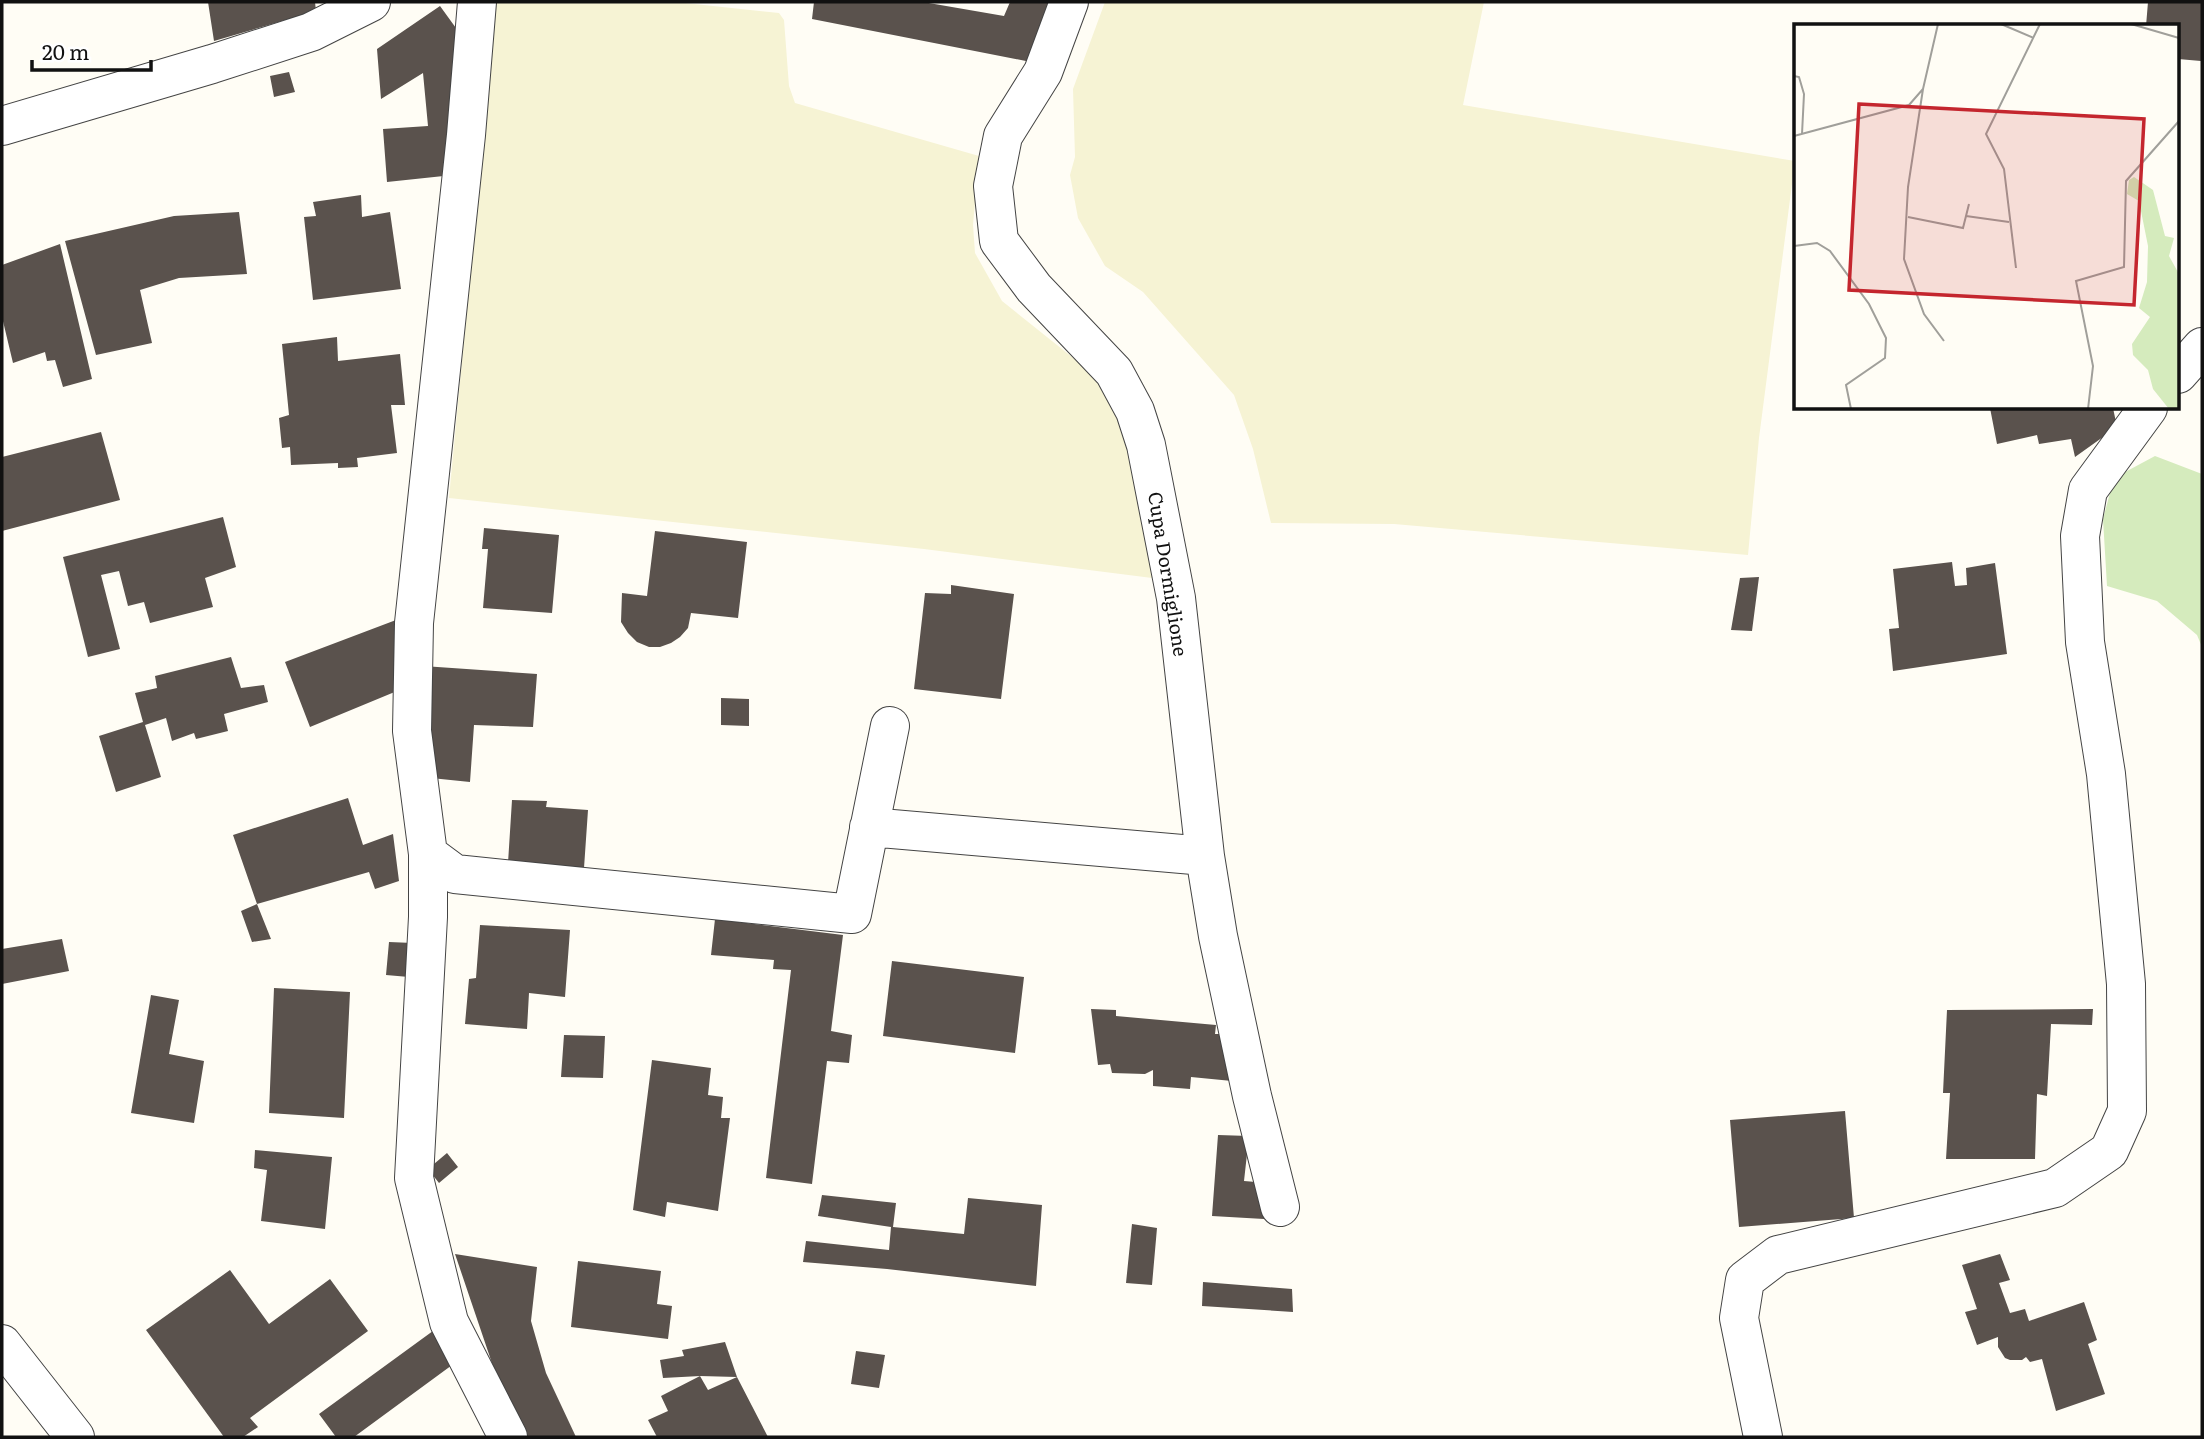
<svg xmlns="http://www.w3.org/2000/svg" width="2204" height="1439" viewBox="0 0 2204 1439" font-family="Literata,serif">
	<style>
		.farmland { fill: #f6f3d4 }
		.green { fill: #d5ebbd }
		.building { fill: #5a524d }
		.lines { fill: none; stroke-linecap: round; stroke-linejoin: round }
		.minor-casing { stroke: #444; stroke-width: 40 }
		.tertiary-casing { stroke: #444; stroke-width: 40 }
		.minor { stroke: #fff; stroke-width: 38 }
		.tertiary { stroke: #fff; stroke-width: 38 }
		.labels { text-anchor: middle; stroke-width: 7; stroke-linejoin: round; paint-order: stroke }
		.street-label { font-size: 19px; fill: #111; stroke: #fff }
		.inset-road { fill: none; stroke: #a09f9a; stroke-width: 2 }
		.view { fill: #c4262e; fill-opacity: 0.15; stroke: #c4262e; stroke-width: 3.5 }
		.inset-edge { fill: none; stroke: #111; stroke-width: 3.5 }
	</style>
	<rect width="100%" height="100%" fill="#fffdf5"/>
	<path class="farmland" d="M496,2h180l103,11 5,7 5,66 6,17 184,53 -6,69 2,28 27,48 90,72 27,30 41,176 -236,-30 -475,-51z
		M1105,2h379l-21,103 332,56 -36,277 -11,117 -354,-31 -123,-1 -18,-74 -19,-54 -91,-103 -38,-26 -27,-48 -8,-43 5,-18 -2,-68z"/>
	<path class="green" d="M2155,456l47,18v173l-5,-12 -40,-34 -50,-15 -4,-67 11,-41z"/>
	<path class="building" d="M208,2h107l1,9 -102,30z
		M814,2h109l81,14 6,-14h49l-23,61 -224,-44z
		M2148,2h54l-1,59 -23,-2v-33h-32z
		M440,6l21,29 -8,140 -66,7 -4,-53 45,-3 -5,-53 -42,26 -4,-50z
		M289,72l6,20 -21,5 -4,-21z
		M361,195l1,22 28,-5 11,77 -88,11 -9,-83 12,-1 -3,-14z
		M239,212l8,62 -68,4 -39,12 12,53 -56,12 -31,-114 109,-25z
		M60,244l32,135 -29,8 -8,-27 -8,1 -2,-9 -32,11 -11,-46v-52z
		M337,337l1,24 62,-7 5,51h-14l6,48 -40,5 1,9 -20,1v-5l-47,2 -1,-18 -8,1 -3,-30 10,-3 -7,-71z
		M1990,408h123l4,19 -42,30 -4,-18 -32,5 -2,-9 -40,9z
		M101,432l19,68 -118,31v-74z
		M223,517l13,50 -31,11 8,29 -63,16 -6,-21 -16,4 -9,-35 -18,4 19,74 -32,8 -25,-100z
		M484,528l75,7 -7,78 -69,-5 5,-59h-6z
		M655,531l92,11 -9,76 -47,-5 -3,15 -8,9 -9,6 -11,4h-11l-12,-5 -9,-9 -7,-11 1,-29 25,3z
		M1952,562l3,24 12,-1 -1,-17 29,-5 12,91 -114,17 -4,-42 10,-1 -6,-59z
		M1759,577l-7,54 -21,-1 9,-52z
		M951,585l63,9 -13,105 -87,-10 11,-96 26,1z
		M396,620l1,71 -87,36 -25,-65z
		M231,657l10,31 23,-3 4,17 -44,12 4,17 -32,8 -2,-6 -22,8 -6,-23 -21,7 16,52 -45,15 -17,-56 44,-14 -8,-29 22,-5 -2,-12z
		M423,666l114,8 -4,53 -59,-2 -4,57 -39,-4z
		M721,698l28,1v27l-28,-1z
		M348,798l15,47 30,-11 6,47 -24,8 -6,-17 -112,32 -24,-69z
		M512,800l35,1 -1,6 42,3 -4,58 -76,-5z
		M257,904l14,35 -19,3 -11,-31z
		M715,919l128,16 -12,96 21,4 -3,28 -22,-2 -15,123 -46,-6 25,-208 -18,-1 1,-9 -63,-5z
		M480,925l90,5 -5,67 -36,-4 -2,36 -62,-5 4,-45 7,-1z
		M62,939l7,32 -67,13v-35z
		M389,942l24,1 -4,34 -23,-2z
		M892,961l132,16 -9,76 -132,-17z
		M274,988l76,4 -6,126 -75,-5z
		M151,995l28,5 -10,54 35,7 -10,62 -63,-10z
		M1091,1009l25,1v6l100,9 -1,9h11l6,47 -41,-4 -1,12 -37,-3v-16l-8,4 -33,-1 -2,-9 -12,1z
		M2093,1009l-1,16 -41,-1 -4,72 -10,-2 -2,65h-89l4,-66h-7l4,-83z
		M564,1035l41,1 -2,42 -42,-1z
		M652,1060l59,8 -3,27 15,2 -2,21h9l-12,93 -51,-9 -2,15 -32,-7z
		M1845,1111l9,107 -115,9 -9,-107z
		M1218,1135l31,1 -5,45 24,2 -4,36 -52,-3z
		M255,1150l77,7 -7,72 -64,-8 6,-51 -13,-2z
		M447,1153l11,14 -19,16 -11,-14z
		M822,1195l74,8 -3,24 71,7 4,-36 74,7 -6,81 -149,-17 -84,-7 3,-21 83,9 2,-23 -73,-11z
		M1132,1224l25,4 -5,57 -26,-2z
		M455,1254l82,13 -6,54 15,52 30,64h-59z
		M2000,1254l10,26 -11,3 11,30 15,-4 4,12 55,-19 13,38 -9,4 17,50 -49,17 -14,-52 -12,3 -4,-5 -4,3h-12l-5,-2 -7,-11v-10l-21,8 -12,-33 12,-3 -15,-44z
		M578,1261l83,10 -4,33 15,2 -4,33 -97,-12z
		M230,1270l39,54 61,-45 38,52 -118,87 8,9 -15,10h-19l-78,-107z
		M1203,1282l89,7 1,23 -91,-6z
		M448,1320l15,37 -109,80h-18l-17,-23z
		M725,1342l12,35 -37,-1 8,14 29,-13 31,60h-111l-9,-17 20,-9 -7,-15 39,-20 -37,2 -3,-18 24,-4 -2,-6z
		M856,1351l29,4 -6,33 -28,-4z"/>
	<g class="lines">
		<g class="minor-casing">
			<path id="minor" d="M477,2l-11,133 -52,488 -2,108 16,123v63l-14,261 35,144 59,115
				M1069,2l-26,70 -40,64 -10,50 6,55 35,47 80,84 21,39 11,34 30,153 29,258 13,80 34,160 28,111
				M2178,374l24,-27
				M869,827l336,29
				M428,854l27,20 397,40 38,-188
				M1763,1437l-24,-119 6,-38 33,-25 277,-67 54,-37 18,-40 -1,-127 -20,-210 -21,-132 -5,-106 8,-46 60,-82"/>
		</g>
		<g class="tertiary-casing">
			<path id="tertiary" d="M2,126l210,-62 99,-32 60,-30
				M2,1344l73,93"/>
		</g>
		<use href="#minor" class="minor"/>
		<use href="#tertiary" class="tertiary"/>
	</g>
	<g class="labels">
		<g class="street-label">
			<text transform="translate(1168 574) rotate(81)" y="7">Cupa Dormiglione</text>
		</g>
	</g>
	<g transform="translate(1794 24)">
		<rect width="385" height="385" fill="#fffdf5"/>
		<path d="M340,153l19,13 12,46 9,2 -5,18 10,18v135h-10l-16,-20 -5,-19 -15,-15 -1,-11 18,-27 -11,-9 8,-26 1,-36 -9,-45 -12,-7 2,-14z" fill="#d5ebbd"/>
		<path class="inset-road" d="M207,0l33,14M337,0l48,14M0,52l5,1 5,17 -2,40M129,65l-15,98 -4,72 20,55 20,27M0,112l115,-31 14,-16 15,-65M172,192l43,6M114,193l55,11 6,-24M0,222l23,-3 13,8 39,53 17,34 -1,20 -39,27 5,24M222,244l-12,-99 -18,-35 54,-110M294,385l5,-43 -17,-85 48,-14 2,-86 53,-60"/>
		<path class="view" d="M65,80l285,15 -10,186 -285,-15z"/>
		<rect width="385" height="385" class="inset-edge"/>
	</g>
	<rect width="2204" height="1439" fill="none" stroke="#111111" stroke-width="7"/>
	<path d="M32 60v10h119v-10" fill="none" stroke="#111111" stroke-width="3.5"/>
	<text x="42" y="60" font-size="21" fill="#111111" stroke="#ffffff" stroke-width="5" paint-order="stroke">20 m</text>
</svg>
